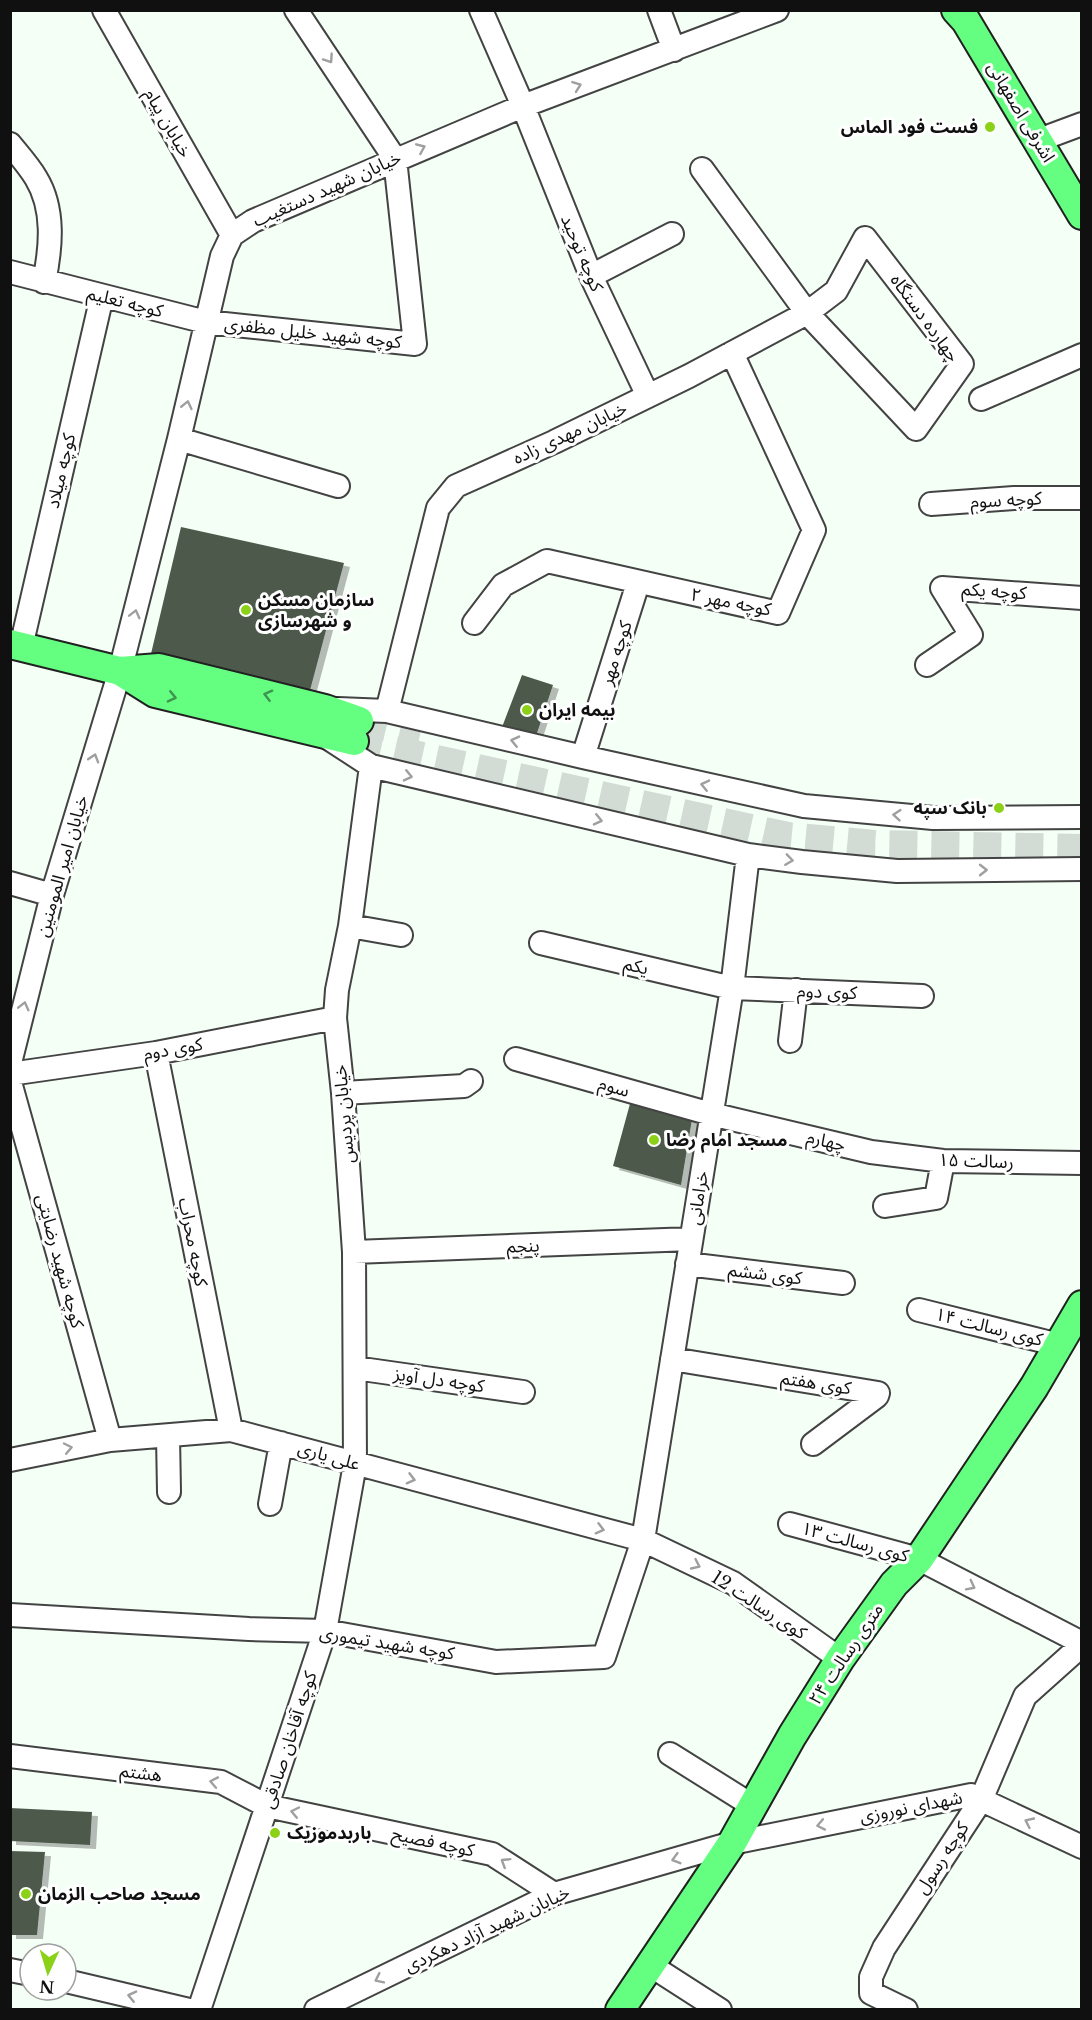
<svg xmlns="http://www.w3.org/2000/svg" width="1092" height="2020" viewBox="0 0 1092 2020" font-family="'Libre Baskerville','Noto Sans Arabic',serif">
	<style>
		.building { fill: #4e5a4b; filter: url(#shadow) }
		.lines { fill: none; stroke-linecap: round; stroke-linejoin: round }
		.major-tunnel { stroke: #d2dbd4; stroke-width: 28; stroke-dasharray: 28 14; stroke-linecap: butt }
		.minor-casing { stroke: #434343; stroke-width: 26 }
		.major-casing { stroke: #212121; stroke-width: 32 }
		.minor { stroke: #fff; stroke-width: 22 }
		.major { stroke: #64ff80; stroke-width: 28 }
		.oneway { stroke: #9f9f9f }
		.oneway2 { stroke: #3e934e }
		.poi-dot { fill: #8ad117; stroke: #fff; stroke-width: 2 }
		.labels { text-anchor: middle; stroke-width: 6; stroke-linejoin: round; paint-order: stroke }
		.street-label { font-size: 18px; fill: #101010; stroke: #fff }
		.poi-label { font-size: 18px; font-weight: bold; fill: #101010; stroke: #fff; text-anchor: start }
	</style>
	<defs>
		<filter id="shadow"><feDropShadow dx="6" dy="4" stdDeviation="0" flood-color="#0004"/></filter>
	</defs>
	<rect width="100%" height="100%" fill="#f4fff6"/>
	<path class="building" d="M181,527l163,36 -35,131 -159,-36z
		M522,675l31,10 -19,57 -35,-7z
		M631,1100l62,13 -12,72 -68,-19z
		M10,1808l82,4 -2,33 -80,-4z
		M10,1851l35,1 -8,83h-27z"/>
	<g class="lines">
		<path class="major-tunnel" d="M359,721l61,14
			M354,741l434,95 87,8 207,4"/>
		<g class="minor-casing">
			<path id="minor" d="M104,10l128,225
				M481,10l42,96 68,170 57,120
				M659,10l15,40
				M1039,140l43,-16
				M10,144c9,11 19,22 26,34 19,31 15,70 8,104
				M10,272l196,50 209,22 -20,-185 -99,-149
				M591,276l81,-42
				M981,399l101,-44
				M179,439l159,47
				M931,504l83,-6h68
				M474,623l29,-38 44,-24 231,52 36,-83 -82,-177
				M21,647l81,-351
				M927,665l44,-30 -29,-47 140,10
				M338,709l49,2 196,46 221,49 129,12 149,-1
				M387,711l51,-203 18,-22 98,-44 135,-66 118,-63 29,-22 29,-53 97,126 -46,65 -109,-116 -105,-144
				M328,738l43,28 377,89 54,7 95,9 185,-2
				M583,757l55,-174
				M10,883l42,12
				M350,926l51,9
				M541,943l191,45 190,8
				M790,1041l6,-51
				M156,1053l75,377
				M516,1059l195,55 160,38 72,9 139,2
				M10,1063l42,-168 68,-224 59,-232 43,-183 10,-21 21,-14 270,-115 254,-96
				M10,1074l146,-21 179,-35
				M10,1082l100,358
				M343,1093l121,-7 7,-5
				M885,1206l51,-8 7,-37
				M354,1252l337,-13
				M687,1264l156,19
				M919,1310l140,35
				M672,1359l206,34 -1,3 -64,48
				M355,1368l168,24
				M168,1436l1,56
				M10,1460l100,-20 121,-10 412,110 90,43 107,76
				M270,1504l11,-61
				M790,1524l129,35 163,84
				M10,1615l239,14 76,2 171,31 108,-5 39,-117 89,-552 16,-133
				M670,1754l83,52
				M10,1756l211,26 46,24 225,48 62,40
				M650,1965l70,45
				M10,1970l20,4
				M66,1981l123,29
				M199,2010l126,-379 30,-167 -1,-212 -11,-159 -8,-75 2,-28 13,-64 21,-160
				M316,2010l238,-116 178,-51 239,-48 111,52
				M906,2010l-35,-17v-16l13,-29 97,-148 44,-104 57,-51"/>
		</g>
		<g class="major-casing">
			<path id="major" d="M956,10l10,11 116,194
				M10,644l110,27 39,-3 166,41 34,12
				M120,671l35,22 199,48
				M620,2010l112,-167 60,-107 48,-77 54,-75 25,-25 115,-172 48,-82"/>
		</g>
		<use href="#minor" class="minor"/>
		<use href="#major" class="major"/>
	</g>
	<defs><path id="oneway-chevron" d="M-2-3.5L2.5 0L-2 3.5" fill="none" stroke-width="1.6" stroke-linecap="round" stroke-linejoin="round" transform="scale(1.5)"/></defs>
	<g class="oneway">
		<use href="#oneway-chevron" transform="translate(329 59) rotate(56)"/>
		<use href="#oneway-chevron" transform="translate(577 86) rotate(-20)"/>
		<use href="#oneway-chevron" transform="translate(421 148) rotate(-23)"/>
		<use href="#oneway-chevron" transform="translate(187 405) rotate(-77)"/>
		<use href="#oneway-chevron" transform="translate(135 614) rotate(-76)"/>
		<use href="#oneway-chevron" transform="translate(515 741) rotate(-167)"/>
		<use href="#oneway-chevron" transform="translate(94 758) rotate(-73)"/>
		<use href="#oneway-chevron" transform="translate(408 776) rotate(13)"/>
		<use href="#oneway-chevron" transform="translate(705 785) rotate(-167)"/>
		<use href="#oneway-chevron" transform="translate(897 815) rotate(-175)"/>
		<use href="#oneway-chevron" transform="translate(598 820) rotate(13)"/>
		<use href="#oneway-chevron" transform="translate(789 860) rotate(8)"/>
		<use href="#oneway-chevron" transform="translate(983 870)"/>
		<use href="#oneway-chevron" transform="translate(24 1006) rotate(-76)"/>
		<use href="#oneway-chevron" transform="translate(68 1448) rotate(-12)"/>
		<use href="#oneway-chevron" transform="translate(411 1479) rotate(15)"/>
		<use href="#oneway-chevron" transform="translate(600 1529) rotate(15)"/>
		<use href="#oneway-chevron" transform="translate(696 1565) rotate(25)"/>
		<use href="#oneway-chevron" transform="translate(971 1586) rotate(27)"/>
		<use href="#oneway-chevron" transform="translate(214 1782) rotate(-169)"/>
		<use href="#oneway-chevron" transform="translate(295 1812) rotate(-168)"/>
		<use href="#oneway-chevron" transform="translate(1029 1822) rotate(-155)"/>
		<use href="#oneway-chevron" transform="translate(821 1825) rotate(169)"/>
		<use href="#oneway-chevron" transform="translate(676 1859) rotate(164)"/>
		<use href="#oneway-chevron" transform="translate(505 1862) rotate(-148)"/>
		<use href="#oneway-chevron" transform="translate(379 1979) rotate(154)"/>
		<use href="#oneway-chevron" transform="translate(132 1996) rotate(-167)"/>
	</g>
	<g class="oneway2">
		<use href="#oneway-chevron" transform="translate(268 695) rotate(-166)"/>
		<use href="#oneway-chevron" transform="translate(172 697) rotate(13)"/>
	</g>
	<g class="poi-dot">
		<circle cx="990" cy="127" r="6"/>
		<circle cx="246" cy="610" r="6"/>
		<circle cx="527" cy="710" r="6"/>
		<circle cx="999" cy="808" r="6"/>
		<circle cx="654" cy="1140" r="6"/>
		<circle cx="275" cy="1833" r="6"/>
		<circle cx="26" cy="1894" r="6"/>
	</g>
	<g class="labels">
		<g class="street-label">
			<text transform="translate(1021 112) rotate(59)" y="6">اشرفی اصفهانی</text>
			<text transform="translate(168 123) rotate(60)" y="6">خیابان پیام</text>
			<text transform="translate(327 189) rotate(-24)" y="6">خیابان شهید دستغیب</text>
			<text transform="translate(582 253) rotate(67)" y="6">کوچه توحید</text>
			<text transform="translate(125 302) rotate(14)" y="6">کوچه تعلیم</text>
			<text transform="translate(925 318) rotate(54)" y="6">چهارده دستگاه</text>
			<text transform="translate(313 333) rotate(6)" y="6">کوچه شهید خلیل مظفری</text>
			<text transform="translate(570 433) rotate(-25)" y="6">خیابان مهدی زاده</text>
			<text transform="translate(61 471) rotate(-77)" y="6">کوچه میلاد</text>
			<text transform="translate(1006 500) rotate(-3)" y="6">کوچه سوم</text>
			<text transform="translate(994 591) rotate(4)" y="6">کوچه یکم</text>
			<text transform="translate(731 602) rotate(11)" y="6">کوچه مهر ۲</text>
			<text transform="translate(616 653) rotate(-72)" y="6">کوچه مهر</text>
			<text transform="translate(62 866) rotate(-74)" y="6">خیابان امیر المومنین</text>
			<text transform="translate(636 966) rotate(13)" y="6">یکم</text>
			<text transform="translate(827 992) rotate(2)" y="6">کوی دوم</text>
			<text transform="translate(173 1049) rotate(-10)" y="6">کوی دوم</text>
			<text transform="translate(614 1087) rotate(16)" y="6">سوم</text>
			<text transform="translate(344 1114) rotate(-95)" y="6">خیابان پردیس</text>
			<text transform="translate(826 1141) rotate(13)" y="6">چهارم</text>
			<text transform="translate(976 1161) rotate(2)" y="6">رسالت ۱۵</text>
			<text transform="translate(698 1198) rotate(-81)" y="6">خرامانی</text>
			<text transform="translate(193 1242) rotate(79)" y="6">کوچه محراب</text>
			<text transform="translate(523 1246) rotate(-2)" y="6">پنجم</text>
			<text transform="translate(60 1261) rotate(75)" y="6">کوچه شهید رضایتی</text>
			<text transform="translate(765 1274) rotate(7)" y="6">کوی ششم</text>
			<text transform="translate(989 1327) rotate(14)" y="6">کوی رسالت ۱۴</text>
			<text transform="translate(439 1380) rotate(8)" y="6">کوچه دل آویز</text>
			<text transform="translate(816 1383) rotate(9)" y="6">کوی هفتم</text>
			<text transform="translate(329 1456) rotate(16)" y="6">علی یاری</text>
			<text transform="translate(855 1542) rotate(15)" y="6">کوی رسالت ۱۳</text>
			<text transform="translate(759 1605) rotate(33)" y="6">کوی رسالت 12</text>
			<text transform="translate(387 1643) rotate(9)" y="6">کوچه شهید تیموری</text>
			<text transform="translate(846 1654) rotate(-56)" y="6">۲۴ متری رسالت</text>
			<text transform="translate(289 1740) rotate(-72)" y="6">کوچه آقاخان صادقی</text>
			<text transform="translate(141 1773) rotate(7)" y="6">هشتم</text>
			<text transform="translate(911 1807) rotate(-11)" y="6">شهدای نوروزی</text>
			<text transform="translate(433 1842) rotate(12)" y="6">کوچه فصیح</text>
			<text transform="translate(942 1858) rotate(-57)" y="6">کوچه رسول</text>
			<text transform="translate(487 1929) rotate(-25)" y="6">خیابان شهید آزاد دهکردی</text>
		</g>
		<g class="poi-label">
			<text x="978" y="133" text-anchor="end">فست فود الماس</text>
			<text x="258" y="606">سازمان مسکن<tspan x="258" dy="21">و شهرسازی</tspan></text>
			<text x="539" y="716">بیمه ایران</text>
			<text x="987" y="814" text-anchor="end">بانک سپه</text>
			<text x="666" y="1146">مسجد امام رضا</text>
			<text x="287" y="1839">باربدموزیک</text>
			<text x="38" y="1900">مسجد صاحب الزمان</text>
		</g>
	</g>
	<rect width="1092" height="2020" fill="none" stroke="#101010" stroke-width="24"/>
	<g transform="translate(48 1972) rotate(184)"><circle r="28" fill="#ffffff" stroke="#9f9f9f" stroke-width="1.5"/>
	<path d="M0-4.5L10 22L0 15L-10 22Z" fill="#8ad117"/>
	<text y="-9" font-size="16" font-weight="bold" text-anchor="middle" fill="#101010">N</text>
	</g>
</svg>
